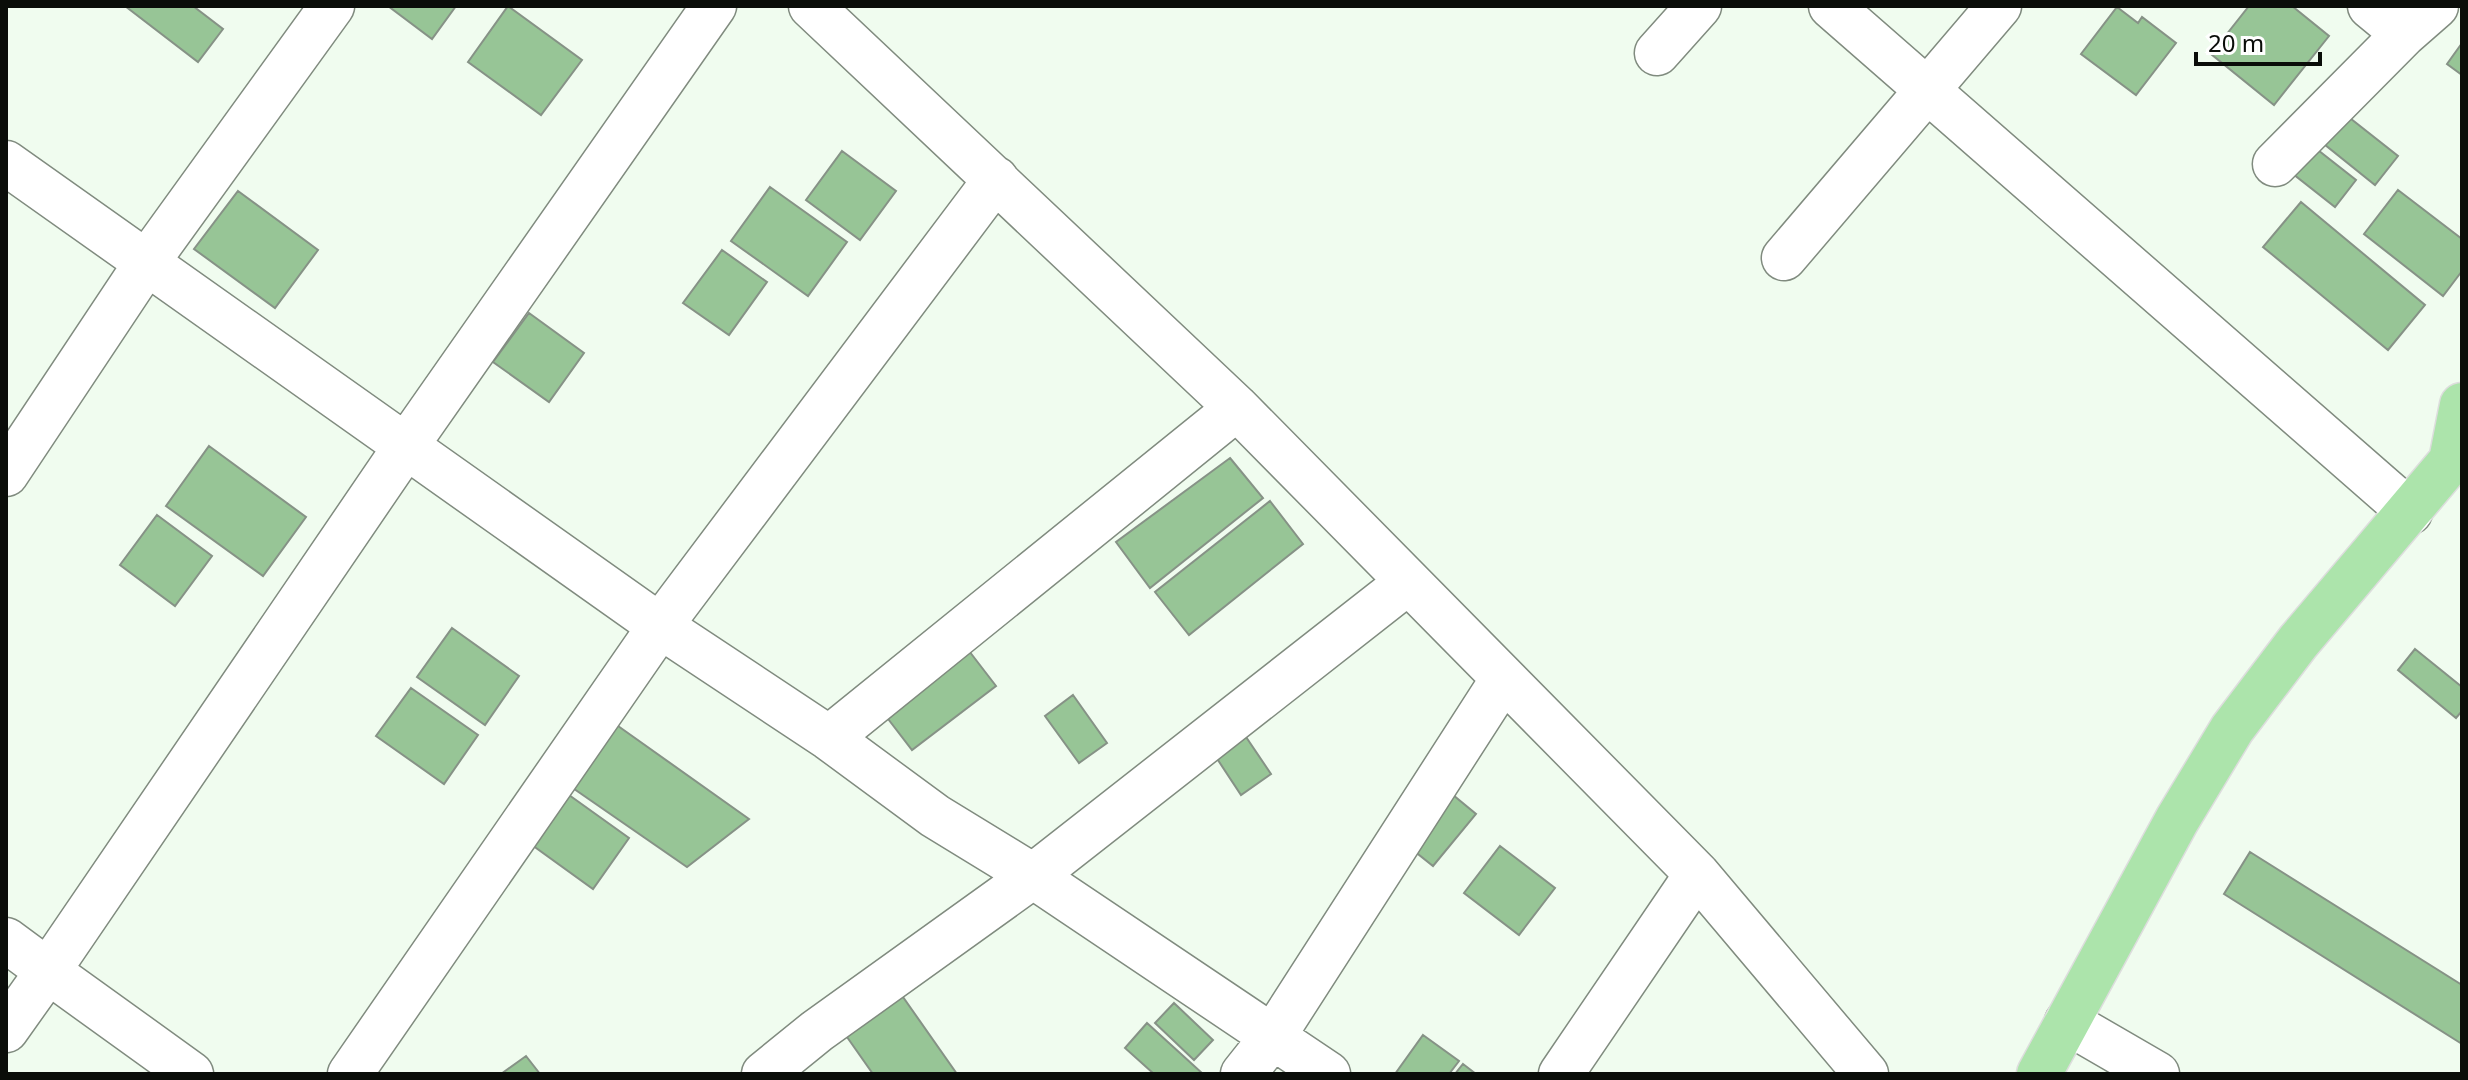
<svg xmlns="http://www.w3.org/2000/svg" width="2468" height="1080" viewBox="0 0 2468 1080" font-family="'Noto Sans',sans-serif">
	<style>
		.building { fill: #97c596; stroke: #869286; stroke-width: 2 }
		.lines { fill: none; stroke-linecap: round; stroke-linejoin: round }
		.minor-casing { stroke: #808b7f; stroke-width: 47 }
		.highway-casing { stroke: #ddd; stroke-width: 47 }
		.minor { stroke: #fff; stroke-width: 44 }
		.highway { stroke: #ace4ab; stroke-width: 44 }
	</style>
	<rect width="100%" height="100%" fill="#f0fcef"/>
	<path class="building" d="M125,6h68l30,23 -25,33z
		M388,6h68l-24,33z
		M508,6l74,54 -41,55 -73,-53z
		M2249,6h43l37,30 -55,69 -63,-51z
		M2117,7l21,16 4,-6 34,26 -40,52 -55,-41z
		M2462,43v32l-15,-11z
		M2341,111l57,45 -23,29 -56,-45z
		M2309,143l47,37 -21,27 -47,-37z
		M842,151l54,40 -36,49 -54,-40z
		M770,187l77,55 -39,54 -77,-55z
		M2398,190l64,49v32l-19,25 -79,-62z
		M238,191l80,59 -43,58 -81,-59z
		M2301,202l124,103 -37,45 -125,-103z
		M722,250l45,32 -38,53 -46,-32z
		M529,313l55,40 -35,49 -56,-40z
		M209,446l97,71 -43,59 -97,-70z
		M1230,458l33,40 -113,90 -34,-46z
		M1270,501l33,43 -114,91 -34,-43z
		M157,515l55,41 -37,50 -55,-41z
		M452,628l67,48 -34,49 -68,-48z
		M966,647l30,39 -84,64 -30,-39z
		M2415,649l47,38v24l-6,7 -58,-48z
		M411,688l67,47 -34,49 -68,-48z
		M1073,695l34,48 -28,20 -34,-47z
		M611,721l138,98 -62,48 -120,-83z
		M1240,728l31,46 -30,21 -31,-47z
		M1447,790l29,24 -43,52 -30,-24z
		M569,795l60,43 -36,51 -61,-44z
		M1500,846l55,42 -36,47 -55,-42z
		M2250,852l212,133v59l-238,-150z
		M896,987l61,87h-84l-33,-47z
		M1174,1003l39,37 -19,20 -39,-37z
		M1147,1023l56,51h-49l-29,-26z
		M1423,1035l36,26 -10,13h-54z
		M526,1056l14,18h-39z
		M1463,1064l13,10h-21z"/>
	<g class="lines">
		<g class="minor-casing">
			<path id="minor" d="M811,6l426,402 460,466 169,200
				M1831,6l579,506
				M2370,6l34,28 32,-28
				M1657,53l42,-47
				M6,163l654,463 169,112 106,78 98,60 295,198
				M2275,164l129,-130
				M1784,258l215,-252
				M6,474l141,-212 185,-256
				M829,738l408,-330
				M6,940l42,31 -42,59
				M2067,1022l90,52
				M191,1074l-143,-103 358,-525 308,-440
				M350,1074l310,-448 336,-447
				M764,1074l53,-43 216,-155 375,-294
				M1243,1074l31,-39 229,-356
				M1561,1074l136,-200"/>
		</g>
		<g class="highway-casing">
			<path id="highway" d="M2039,1074l138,-254 55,-91 66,-87 153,-181 11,-56"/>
		</g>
		<use href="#minor" class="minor"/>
		<use href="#highway" class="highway"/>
	</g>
	<rect width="2468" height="1080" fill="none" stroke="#0a0d09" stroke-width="16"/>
	<path d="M2196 52v12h124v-12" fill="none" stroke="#0a0d09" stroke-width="4"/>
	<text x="2208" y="52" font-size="24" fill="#0a0d09" stroke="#ffffff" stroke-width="6" paint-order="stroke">20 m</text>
</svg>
